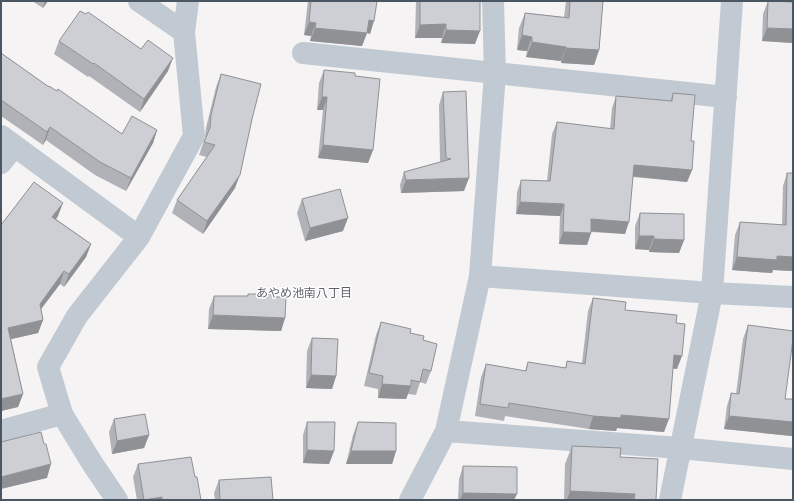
<svg xmlns="http://www.w3.org/2000/svg" width="794" height="501" viewBox="0 0 794 501" font-family="'DM Sans','Noto Sans JP',sans-serif">
	<style>
		.lines { fill: none; stroke-linecap: round; stroke-linejoin: round }
		.minor { stroke: #c1cad2; stroke-width: 22 }
		.wall { fill: #b0b2b7 }
		.shaded-wall { fill: #909195 }
		.building { fill: #cdcfd5; stroke: #909195 }
		.labels { text-anchor: middle; stroke-width: 3; stroke-linejoin: round; paint-order: stroke }
		.neighbourhood-label { font-size: 12px; fill: #5f6368; stroke: #fff }
	</style>
	<rect width="100%" height="100%" fill="#f5f3f3"/>
	<g class="lines">
		<path class="minor" d="M184,32l4,-31
			M303,53l423,44
			M1,136l138,101
			M1,163l13,-17
			M480,276l232,17 81,4
			M1,431l61,-17
			M446,431l234,17 113,11
			M117,500l-25,-37 -30,-49 -14,-47 29,-51 62,-79 55,-101 -10,-104 -45,-31
			M410,500l36,-69 34,-155 15,-203 -2,-72
			M670,500l42,-207 20,-292"/>
	</g>
	<path class="wall" d="M32,1h16l-5,7z
		M308,1h69l-7,33 -3,-1 -5,13 -52,-5 1,-5 -7,-1z
		M416,1h64l-5,43 -34,-1 1,-5h-27z
		M566,1h37l-4,49 -5,15 -33,-2v-2l-35,-4 1,-6 -10,-1 2,-22 6,-15 39,4z
		M768,1l25,1v41l-31,-2 1,-27z
		M59,41l82,8 27,22 -28,41 -51,-36 -1,1 -34,-23z
		M1,53l48,34 8,4 65,43 35,-4 -4,13 -27,48 -31,-16 -49,-35 -3,5 -42,-29z
		M324,70l31,6 18,74 -5,13 -50,-5 5,-48h-6l2,-27z
		M221,74l31,45 -17,69 -32,46 -31,-21 5,-13 30,-43 -8,-2 6,-17 1,-10 10,-41z
		M443,92l21,99 -63,2 -1,-8 4,-13 36,-10 -1,-57z
		M673,93l18,48 1,29 -5,12 -54,-5 -8,57 -34,-2 -4,13 -28,-1 1,-28 -44,-2 1,-22 4,-12 26,1 5,-47 5,-12 53,7 2,-21 4,-12 54,5z
		M787,173l6,98 -20,-1 -1,3 -40,-3 3,-35 5,-13 42,3 1,-39z
		M302,199l41,32 -38,10 -8,-28z
		M640,213l44,27 -5,13 -30,-1v-2l-14,-1v-23z
		M58,216l-2,3 35,25 -5,13 -22,30 -4,-3 -19,25 2,11 -5,13 -27,6 12,55 -5,13 -17,4v-186z
		M248,294l24,3 13,21 -4,13 -73,-2 1,-20 5,-13h33z
		M593,298l32,12 51,13 1,46 -4,-1 -9,64 -47,-4 -1,3 -27,-2 -84,-13 -1,5 -29,-5 6,-39 5,-13 39,7 3,-9 37,6 2,-7 15,2 6,-52z
		M381,322l29,11 13,7 8,31 -5,13 -6,-2 -4,13 -8,-1 -2,5 -28,-1v-9l-14,-3 12,-51z
		M748,325l37,74 7,37 -68,-7 3,-23 4,-13 5,1 7,-55z
		M312,338l24,38 -4,13 -26,-1 1,-37z
		M114,419l35,16 -5,13 -32,6 -3,-22z
		M307,422l27,29 -5,13 -26,-1v-28z
		M358,422l38,29 -4,13h-46l7,-29z
		M572,446l48,11 36,43h-92l1,-36z
		M138,464l57,13 6,23h-64l-4,-23z
		M463,466l51,34h-56l1,-21z
		M219,480l54,20h-58l-1,-7z"/>
	<path class="shaded-wall" d="M45,1h3l-5,7z
		M369,20l5,1 -4,13 -3,-1 -5,13 -52,-5 5,-13z
		M309,22l7,1 -5,13 -7,-1z
		M446,24l-4,14h-27l5,-13z
		M767,28l26,1v14l-31,-2z
		M446,30l34,1 -5,13 -34,-1z
		M522,35l10,2 -5,14 -10,-1z
		M532,42l34,5 -5,14 -35,-4z
		M566,48l33,2 -5,15 -33,-2z
		M173,58l-5,13 -28,41 4,-13z
		M322,97h5l-4,13h-6z
		M50,127l-4,13 -3,5 4,-13z
		M157,130l-4,13 -27,48 5,-13z
		M323,145l50,5 -5,13 -50,-5z
		M634,165l58,5 -5,12 -58,-6z
		M240,175l-5,13 -32,46 4,-13z
		M469,178l-5,13 -63,2 5,-13z
		M520,202l44,2 -4,12 -44,-2z
		M63,203l-5,13 -10,14 4,-13z
		M348,218l-5,13 -38,10 5,-13z
		M591,219l38,3 -4,12 -38,-3z
		M563,232l28,1 -4,12 -28,-1z
		M639,236h15l-5,14 -14,-1z
		M654,239l30,1 -5,13 -30,-1z
		M91,244l-5,13 -22,30 5,-13z
		M777,256l16,1v14l-20,-1 -1,3 -40,-3 5,-13z
		M64,271l-4,13 -25,33 5,-13z
		M213,315l72,3 -4,13 -73,-2z
		M43,320l-5,13 -35,8 5,-13z
		M674,355l8,1 -5,13 -8,-1z
		M311,375l25,1 -4,13 -26,-1z
		M382,384l29,2 -5,13 -28,-1z
		M23,394l-5,13 -17,4v-12z
		M621,415l48,4 -5,13 -47,-4 -1,3 -27,-2 4,-13z
		M729,416l64,6v12l-1,2 -68,-7z
		M149,435l-5,13 -32,6 5,-13z
		M307,450l27,1 -5,13 -26,-1z
		M351,451h45l-4,13h-46z
		M51,464l-4,14 -46,11v-12z
		M570,491l65,3 -2,6h-66z
		M463,493l54,1 -3,6h-54z
		M162,497l-1,3h-15z"/>
	<path class="building" d="M311,1h66l-3,20 -5,-1 -2,13 -52,-5 1,-5 -7,-1z
		M420,1h60v30l-34,-1v-6l-26,1z
		M570,1h33l-4,49 -33,-2v-1l-34,-5v-5l-10,-2 3,-22 44,5z
		M768,1l25,1v27l-26,-1z
		M80,11l6,3 2,-2 53,37 7,-9 25,18 -29,41 -50,-36 -1,1 -34,-23z
		M1,53l48,34v-1l8,5 1,-2 64,45 10,-18 25,14 -26,48 -31,-16 -50,-35 -3,5 -46,-32z
		M324,70l31,3v3l25,3 -7,71 -50,-5 4,-48h-5z
		M221,74l40,10 -9,35 -12,56 -33,46 -30,-21 38,-55 -11,-3 6,-14 1,-13z
		M466,91l3,87 -63,2 -2,-8 47,-13 -5,-1 -3,-66z
		M673,93l22,2 -4,46h3l-2,29 -58,-5 -5,57 -38,-3v14l-28,-1 1,-28 -44,-2 1,-22 29,1 7,-59 57,7 2,-33 56,5z
		M787,173h6v84l-16,-1v4l-40,-3 3,-35 46,3z
		M34,182l29,21 -11,14 39,27 -22,30 -5,-3 -24,33 3,16 -35,8 15,66 -22,5v-174z
		M340,189l8,29 -38,10 -8,-29z
		M640,213l44,1v26l-30,-1v-3h-15z
		M248,294h24v3h14l-1,21 -72,-3 1,-19h34z
		M593,298l33,4 -1,8 52,5 -1,8 9,1 -3,32 -8,-1 -5,64 -48,-4v3l-28,-2 -84,-13 -1,5 -28,-4 6,-40 40,7 2,-9 38,6 1,-7 18,3z
		M381,322l30,7 -1,4 14,3 -1,4 14,4 -6,27 -8,-2 -3,13 -9,-2v6l-29,-2 1,-8 -14,-3z
		M748,325l45,6v8l-8,60h8v23l-64,-6 2,-23 8,1z
		M312,338l26,1 -2,37 -25,-1z
		M145,414l4,21 -32,6 -3,-22z
		M307,422h28l-1,29 -27,-1z
		M358,422l38,1v28h-45z
		M41,432l3,12h2l5,20 -50,13v-35z
		M572,446l49,2 -1,9 38,2 -2,41h-22l1,-6 -65,-3z
		M191,457l4,20h2l4,23h-39v-3l-18,3 -6,-36z
		M463,466l54,1v27l-54,-1z
		M271,477l2,23h-53l-1,-20z"/>
	<g class="labels">
		<g class="neighbourhood-label">
			<text x="304" y="297">あやめ池南八丁目</text>
		</g>
	</g>
	<rect width="794" height="501" fill="none" stroke="#4a5661" stroke-width="4"/>
</svg>
